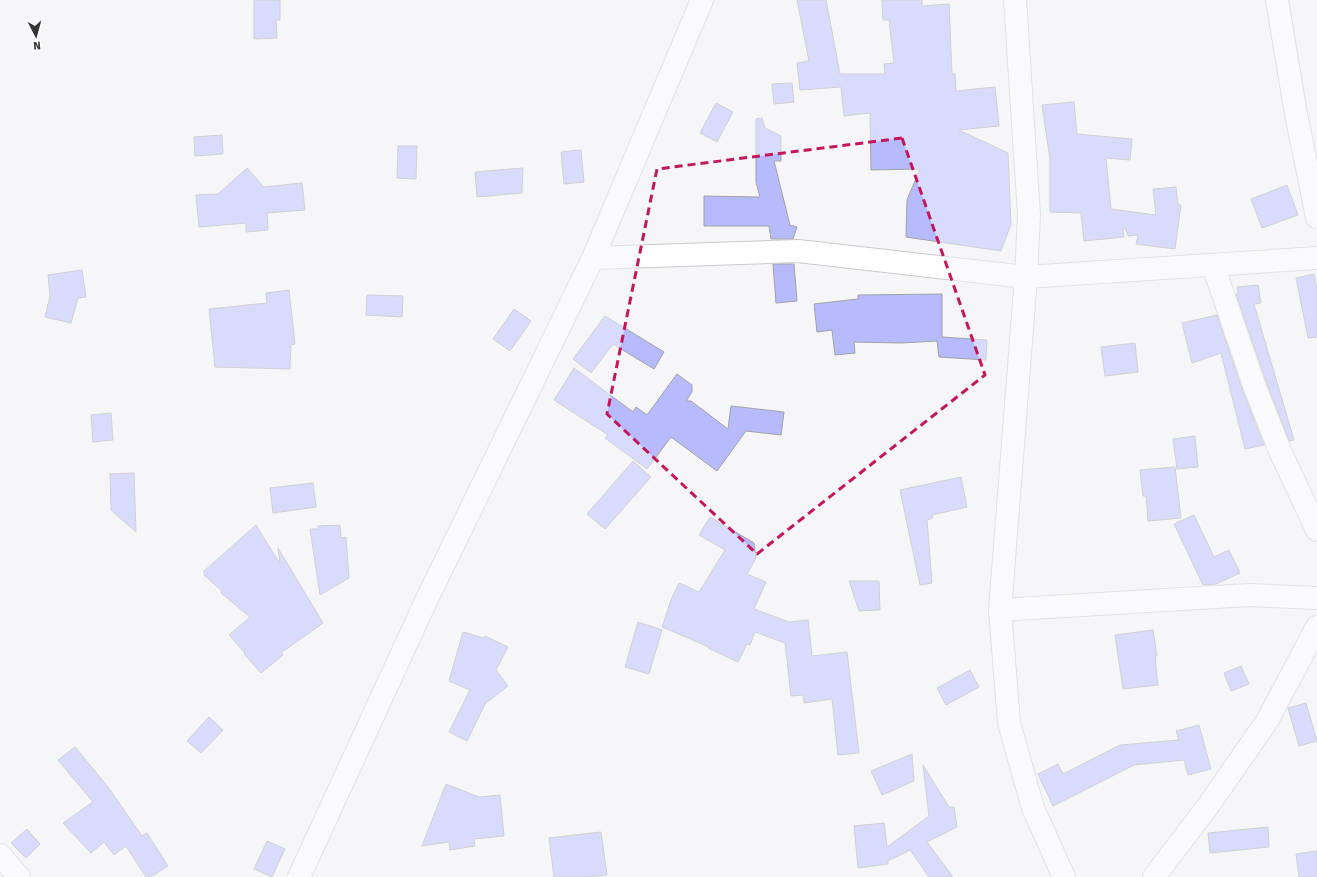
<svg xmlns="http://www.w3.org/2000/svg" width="1317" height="877" viewBox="0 0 1317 877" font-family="'Fira Sans',sans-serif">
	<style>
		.building { fill: #b7bbfe; stroke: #a1a2a4 }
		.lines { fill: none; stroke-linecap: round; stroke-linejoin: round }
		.street-casing { stroke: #cacacc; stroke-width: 24 }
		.street { stroke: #fff; stroke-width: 22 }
		.marked { fill: none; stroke: #c2185b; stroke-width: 3; stroke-dasharray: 8 5; stroke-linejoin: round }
	</style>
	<rect width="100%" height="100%" fill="#f6f6f9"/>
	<path class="building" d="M254,0h26v20h-4l1,18 -23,1z
		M797,0h29l14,74h45l-1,-10 10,-1 -5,-43h-6l-1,-20h40v6l27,-2 3,70h3l1,17 39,-4 4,39 -40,4 49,23 3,71 -10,27 -95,-14 1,-37 13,-31 -49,1 -1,-57 -26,3 -3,-29 -41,3 -3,-27 12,-2z
		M792,83l2,19 -20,2 -2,-20z
		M1074,102l3,32 55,5 -2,21 -24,-2 5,51 45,6 -3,-26 23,-2 2,18h3l-6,44 -39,-5 2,-9 -10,1 -3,-8 -2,1 1,8 -40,4 -3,-28 -31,-1v-53l-8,-54z
		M716,103l17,9 -16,30 -17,-9z
		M762,118l3,10 16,8v25h-7l16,64 7,2 -4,12h-22l-2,-13h-65v-30l56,1 -4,-15v-63z
		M222,135l1,19 -28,2 -1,-19z
		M398,146h19l-1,33 -19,-1z
		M581,150l3,32 -20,2 -3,-32z
		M247,168l17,19 38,-4 3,27 -38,3 1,17 -22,2v-9l-47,4 -3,-32 22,-1z
		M523,168l-1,25 -45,4 -2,-25z
		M1287,185l11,30 -36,13 -11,-29z
		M773,264h21l3,37 -21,2z
		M82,270l4,27 -8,1 -7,25 -26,-6 5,-21 -2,-21z
		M1314,274l3,16v47l-9,1 -12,-60z
		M1258,285l3,18 -7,1 40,136 -5,1 -23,-60 -30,-87h2l-1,-7z
		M289,290l6,54 -4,1 -1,24 -75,-2 -6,-58 58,-6 -1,-10z
		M942,294v43l45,3 -1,20 -47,-3 -2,-16 -36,2 -47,-1 1,11 -20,2 -3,-25 -15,2 -3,-28 44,-5v-4z
		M367,295l36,1 -1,21 -36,-2z
		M514,309l17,12 -21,30 -17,-12z
		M1217,315l25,74 22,56 -19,4 -24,-96 -29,10 -10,-40z
		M605,316l59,36 -10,17 -41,-25 -22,29 -18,-14z
		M1135,343l3,29 -33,4 -4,-29z
		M574,368l59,44 3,-5 11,8 30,-41 15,11v7l-6,9h5l37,28 3,-23 53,6 -3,23 -35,-4 -29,40 -46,-34 -24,32 -42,-31 3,-3 -54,-35z
		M111,413l2,27 -20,2 -2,-27z
		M1195,436l3,31 -21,2 -4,-30z
		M633,461l18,16 -46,52 -18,-15z
		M1175,467l6,51 -33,3 -2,-25h-3l-3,-26z
		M134,473l2,59 -25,-22 -1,-36z
		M961,477l6,30 -35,8 1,3 -6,2 5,63 -12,2 -20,-95z
		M313,483l3,24 -43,6 -3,-25z
		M1194,515l20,42 15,-7 11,23 -24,11 -13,1 -29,-61z
		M710,517l44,26 2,15 -9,16 19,8 -12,27 35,13 19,-2 4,36 35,-4 12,101 -21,2 -6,-56 -28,4 -1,-8 -12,1 -6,-53 -30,-11 -5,13 -3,-1 -9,18 -30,-14 1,-1 -47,-20 9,-27 8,-17 20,9 26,-42 -26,-15z
		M256,525l24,39 -2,-16 45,75 -42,30 2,2 -22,18 -17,-19 1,-1 -16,-18 21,-18 -29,-24 1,-2 -18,-16 1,-1 -2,-2z
		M340,525l1,13 5,-1 3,41 -29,17 -10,-66h8v-3z
		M849,581h30l1,29 -21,1z
		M638,622l24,8 -13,44 -24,-7z
		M1153,630l4,26h-2l3,29 -35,4 -8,-54z
		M463,632l21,6 1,-2 23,11 -12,23 12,16 -23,18 -18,37 -18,-9 21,-42 -21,-9z
		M1241,666l8,18 -18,7 -7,-18z
		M970,670l9,17 -33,18 -9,-17z
		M1306,703l11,38 -18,5 -11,-38z
		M209,717l14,13 -22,23 -14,-12z
		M1199,725l12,44 -23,6 -4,-15 -50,5 -81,41 -15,-32 20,-10 5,10 57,-29 59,-5 -3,-9z
		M75,747l33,40 34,49 5,-3 21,33 -17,11h-5l-20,-31 -12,9 -10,-13 -13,11 -28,-30 30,-21 -35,-42z
		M912,754l2,27 -32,14 -11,-24z
		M923,765l26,42h5l3,20 -30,15 26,35h-24l-19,-27 -22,11v3l-30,4 -4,-42 30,-3 3,24 42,-31z
		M446,784l33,13 21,-2 4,41 -30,3 1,7 -25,4 -1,-8 -27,4z
		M1268,827l1,20 -59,6 -2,-20z
		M27,829l13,15 -14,14 -15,-15z
		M601,832l6,43 -22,2h-31l-5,-39z
		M267,841l18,8 -13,28 -18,-8z
		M1317,851v26h-18l-3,-23z"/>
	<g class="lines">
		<g class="street-casing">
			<path id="street" d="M1015,0l14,215 -3,62 -26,333 9,113 24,85 31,69
				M1277,0l19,114 21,103
				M593,258l205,-7 228,26 291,-19
				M1213,265l41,120 26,66 37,79
				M1000,610l249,-15 68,3
				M0,855l19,22
				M299,877l127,-276 167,-343 109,-258
				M1154,877l54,-71 59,-85 50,-94"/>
		</g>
		<use href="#street" class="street"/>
	</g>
	<path d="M0 0H1317V877H0ZM902,138l83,237 -228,179 -150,-140 50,-245z" fill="#f6f6f9" fill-opacity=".55" fill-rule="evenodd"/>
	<path class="marked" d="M902,138l83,237 -228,179 -150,-140 50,-245z"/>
	<g transform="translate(36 36) rotate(174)" stroke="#ffffff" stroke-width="3" paint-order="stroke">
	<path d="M0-3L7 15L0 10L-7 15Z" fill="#343435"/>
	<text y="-6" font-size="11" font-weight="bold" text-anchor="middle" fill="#343435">N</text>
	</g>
</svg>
